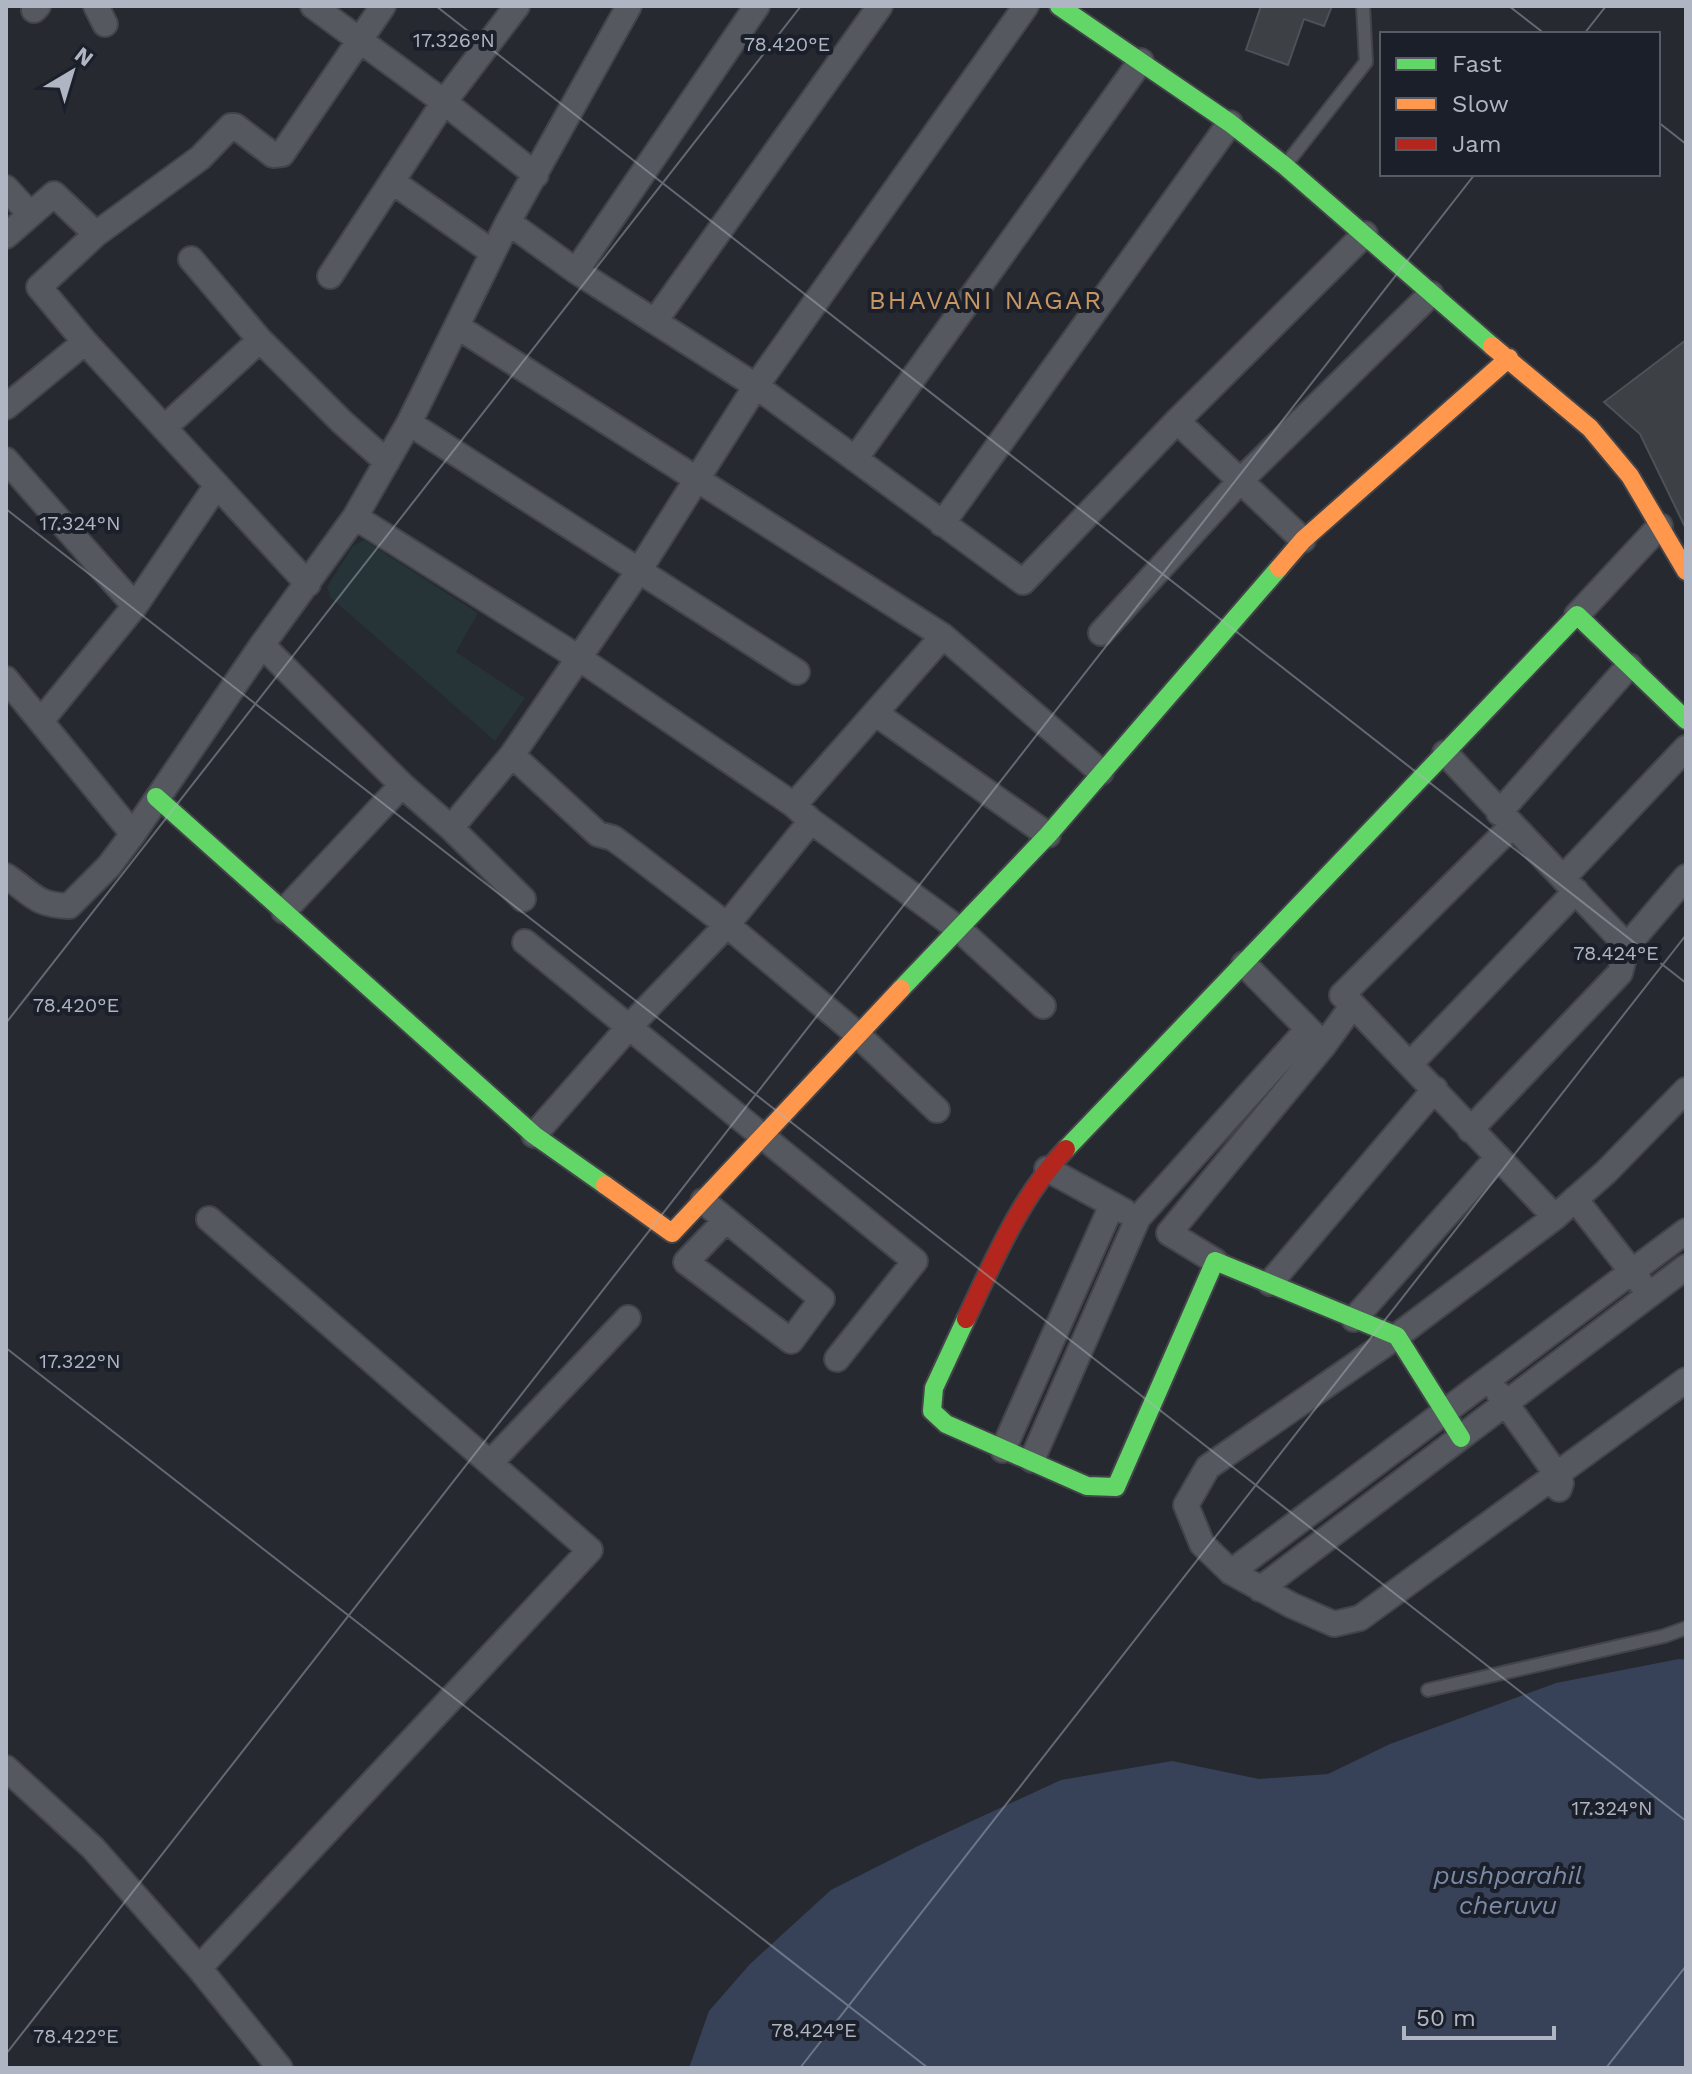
<svg xmlns="http://www.w3.org/2000/svg" width="1692" height="2074" viewBox="0 0 1692 2074" font-family="'Work Sans',sans-serif">
	<style>
		.green { fill: #263437 }
		.water { fill: #374258 }
		.building { fill: #3d4045; stroke: #4d5158; stroke-width: 2 }
		.lines { fill: none; stroke-linecap: round; stroke-linejoin: round }
		.lane-casing { stroke: #424449; stroke-width: 16 }
		.street-casing { stroke: #424449; stroke-width: 28 }
		.fast-casing { stroke: #424449; stroke-width: 22 }
		.slow-casing { stroke: #424449; stroke-width: 22 }
		.jam-casing { stroke: #424449; stroke-width: 22 }
		.lane { stroke: #55585f; stroke-width: 12 }
		.street { stroke: #55585f; stroke-width: 24 }
		.fast { stroke: #63d668; stroke-width: 18 }
		.slow { stroke: #ff974d; stroke-width: 18 }
		.jam { stroke: #b3261e; stroke-width: 18 }
		.ticks { fill: none; stroke: #afb5c2; stroke-width: 2; stroke-opacity: 0.45 }
		.labels { text-anchor: middle; stroke-width: 8; stroke-linejoin: round; paint-order: stroke }
		.neighbourhood-label { font-size: 26px; letter-spacing: 2px; fill: #c69765; stroke: #1a1f29 }
		.water-label { font-size: 26px; font-style: italic; fill: #7a8aa7; stroke: #1a1f29 }
		.ticks-label { font-size: 20px; text-anchor: middle; fill: #afb5c2; stroke: #1a1f29; stroke-width: 8; stroke-linejoin: round; paint-order: stroke }
	</style>
	<rect width="100%" height="100%" fill="#262930"/>
	<path class="green" d="M364,540l114,73 -22,39 69,46 -30,43 -164,-143 -4,-11 26,-41z"/>
	<path class="water" d="M1679,1659l7,1v408h-997l20,-57 41,-47 81,-74 87,-44 143,-66 111,-19 87,18 69,-5 62,-30 166,-61z"/>
	<path class="building" d="M1261,6h71l-8,20 -20,-7 -16,46 -42,-15z
		M1686,340v189l-46,-95 -36,-32z"/>
	<g class="lines">
		<g class="lane-casing">
			<path id="lane" d="M1287,163l79,-101 -3,-56
				M1428,1690l236,-54 22,-8"/>
		</g>
		<g class="street-casing">
			<path id="street" d="M96,6l9,18
				M313,6l131,96 92,73
				M34,10l4,-4
				M393,182l99,70
				M6,188l24,26
				M508,222l68,49 180,115 267,196 154,-161 188,-187
				M6,236l48,-42 42,40
				M191,259l69,81 82,82 45,40
				M576,271l181,-265
				M330,276l114,-174 73,-96
				M655,321l225,-315
				M458,327l485,309
				M6,407l79,-65
				M1177,421l126,119
				M409,423l388,249
				M164,428l96,-88
				M855,459l286,-398
				M6,460l129,146
				M355,517l224,141 215,147 17,16 149,109 83,76
				M942,524l288,-401
				M308,584l-223,-242 -46,-55 57,-53 104,-76 31,-32h4l38,29 9,-1 101,-148
				M1577,615l83,-89
				M1101,633l139,-152 191,-187
				M262,645l140,140 49,43 72,71
				M6,679l127,155
				M875,713l173,122
				M41,721l94,-115 82,-121
				M1445,753l182,193
				M512,755l86,79 15,4 11,8 103,79 130,109 80,76
				M794,805l149,-169 158,136
				M1499,813l130,-147
				M451,828l61,-73 126,-183 118,-186 270,-380
				M6,876c27,18 29,29 63,30l40,-40 24,-32 129,-189 93,-128 54,-94 99,-201 121,-216
				M1564,877l122,-129
				M284,911l118,-126
				M525,942l390,319 -78,98
				M1244,964l74,75
				M1353,1005l-11,-10 170,-169
				M1410,1064l166,-173
				M1686,1090l-80,82 -51,45 -158,119 -189,131 -22,38 16,39 29,28 60,33 43,19 26,-6 326,-238
				M1470,1130l150,-157 7,-27 59,-69
				M534,1135l95,-108 98,-102 84,-104
				M1047,1169l77,42
				M1575,1199l65,83
				M703,1201l119,98 -31,42 -105,-79 40,-42
				M1215,1261l-46,-28 155,-188 29,-40 202,212
				M1270,1283l165,-194
				M1354,1319l144,-162
				M1499,1394l59,82 3,7 -2,6
				M1003,1450l109,-245
				M1032,1460l106,-242 170,-189
				M490,1463l138,-145
				M1231,1572l455,-341
				M1260,1589l426,-322
				M6,1768l87,80 106,120 81,100
				M199,1968l391,-418 -381,-331"/>
		</g>
		<g class="fast-casing">
			<path id="fast" d="M1059,6l171,117 55,43 207,180
				M156,797l378,338 71,50
				M901,989l147,-154 231,-267
				M1066,1149l511,-534 109,105
				M966,1319l-32,69 -2,23 14,13 141,62 29,1 99,-226 182,75 64,102"/>
		</g>
		<g class="slow-casing">
			<path id="slow" d="M1492,346l98,82 40,48 56,95
				M1279,568l24,-28 206,-182
				M605,1185l67,48 229,-244"/>
		</g>
		<g class="jam-casing">
			<path id="jam" d="M966,1319c28,-59 55,-123 100,-170"/>
		</g>
		<use href="#lane" class="lane"/>
		<use href="#street" class="street"/>
		<use href="#fast" class="fast"/>
		<use href="#slow" class="slow"/>
		<use href="#jam" class="jam"/>
	</g>
	<path class="ticks" d="M436,6l1250,977M1509,6l36,28M1584,34l22,-28M1658,122l28,22M6,509l1680,1312M6,1023l795,-1017M6,1348l922,720M6,2054l1469,-1880M800,2068l886,-1133M1606,2068l80,-102"/>
	<g class="labels">
		<g class="neighbourhood-label">
			<text x="986" y="309">BHAVANI NAGAR</text>
		</g>
		<g class="water-label">
			<text x="1508" y="1884">pushparahil<tspan x="1508" dy="30">cheruvu</tspan></text>
		</g>
	</g>
	<g class="ticks-label">
		<text x="454" y="47">17.326°N</text>
		<text x="787" y="51">78.420°E</text>
		<text x="80" y="530">17.324°N</text>
		<text x="1616" y="960">78.424°E</text>
		<text x="76" y="1012">78.420°E</text>
		<text x="80" y="1368">17.322°N</text>
		<text x="1612" y="1815">17.324°N</text>
		<text x="814" y="2037">78.424°E</text>
		<text x="76" y="2043">78.422°E</text>
	</g>
	<rect width="1692" height="2074" fill="none" stroke="#afb5c2" stroke-width="16"/>
	<rect x="1380" y="32" width="280" height="144" fill="#1a1f29" stroke="#565b66" stroke-width="2"/>
	<rect x="1396" y="58" width="40" height="12" fill="#63d668" stroke="#565b66" stroke-width="2"/>
	<text x="1452" y="72" font-size="24" fill="#afb5c2">Fast</text>
	<rect x="1396" y="98" width="40" height="12" fill="#ff974d" stroke="#565b66" stroke-width="2"/>
	<text x="1452" y="112" font-size="24" fill="#afb5c2">Slow</text>
	<rect x="1396" y="138" width="40" height="12" fill="#b3261e" stroke="#565b66" stroke-width="2"/>
	<text x="1452" y="152" font-size="24" fill="#afb5c2">Jam</text>
	<g transform="translate(72 72) rotate(38)" stroke="#1a1f29" stroke-width="6" paint-order="stroke">
	<path d="M0-6L14 30L0 20L-14 30Z" fill="#afb5c2"/>
	<text y="-12" font-size="22" font-weight="bold" text-anchor="middle" fill="#afb5c2">N</text>
	</g>
	<path d="M1404 2026v12h150v-12" fill="none" stroke="#afb5c2" stroke-width="4"/>
	<text x="1416" y="2026" font-size="24" fill="#afb5c2" stroke="#1a1f29" stroke-width="6" paint-order="stroke">50 m</text>
</svg>
